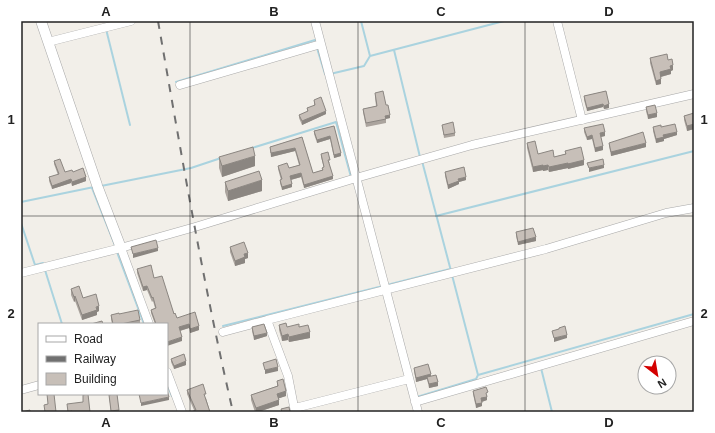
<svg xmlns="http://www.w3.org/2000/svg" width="715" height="433" viewBox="0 0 715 433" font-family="Arial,sans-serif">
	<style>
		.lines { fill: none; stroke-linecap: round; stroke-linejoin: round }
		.stream { stroke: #aad3df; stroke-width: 2 }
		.minor-casing { stroke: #a9a9a9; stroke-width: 9 }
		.tertiary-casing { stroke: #a9a9a9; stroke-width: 11 }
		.minor { stroke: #fff; stroke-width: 8 }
		.tertiary { stroke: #fff; stroke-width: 10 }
		.rail { stroke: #707070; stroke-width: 2; stroke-dasharray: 8 8; stroke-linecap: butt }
		.wall { fill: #aba49e }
		.shaded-wall { fill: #8b8681 }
		.building { fill: #c7bfb8; stroke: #8b8681 }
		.grid { fill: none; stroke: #222; stroke-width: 1; stroke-opacity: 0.55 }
		.neatline { fill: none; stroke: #222; stroke-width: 1.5 }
		.grid-label { font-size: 13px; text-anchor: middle; font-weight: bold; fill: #222 }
	</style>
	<rect width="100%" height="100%" fill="#f2efe9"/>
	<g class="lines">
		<path class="stream" d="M361,21l9,35 134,-35
			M106,29l24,96
			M317,48l8,26
			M394,50l26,107
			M330,74l34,-8 6,-10
			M176,82l139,-42 1,3
			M252,148l84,-26 15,55
			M422,161l29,110
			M101,186l90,-18 30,-10
			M92,188l24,60
			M21,202l73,-15
			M436,216l258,-65
			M21,223l14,42 8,-2 1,2
			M117,252l27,72
			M45,270l17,54
			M452,275l26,100 216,-61
			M387,285l63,-16
			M223,326l160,-40
			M541,368l11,44
			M167,384l5,12
			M417,397l59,-18 2,-4"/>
		<g class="minor-casing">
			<path id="minor" d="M315,21l103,391
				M557,21l25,99
				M48,42l83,-21
				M180,85l141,-41
				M121,248l28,76
				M21,273l96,-24 78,-22 161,-49 116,-33 222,-51
				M223,332l44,-12
				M167,372l15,40
				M21,390l18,-5
				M415,402l279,-81
				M295,408l114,-29
				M295,412l-7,-36 -21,-56 279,-71 120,-36 28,-5"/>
		</g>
		<g class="tertiary-casing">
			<path id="tertiary" d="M41,21l56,164
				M98,188l23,60"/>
		</g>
		<use href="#minor" class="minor"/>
		<use href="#tertiary" class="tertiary"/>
		<path class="rail" d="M158,21c23,131 45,262 75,391"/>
	</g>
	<path class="wall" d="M650,58l18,2 5,10 -2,1v3l-10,3v7l-5,1 -6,-22z
		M606,91l3,17 -5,1 -1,-2 -16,4 -3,-11v-4z
		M375,93l15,25 -4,1v4l-20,4 -3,-15v-3l13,-3 -1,-9z
		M314,100l12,14 -24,11 -3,-7v-3l8,-3v-4l7,-2z
		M646,107l11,10 -9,2 -2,-8z
		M694,113v16l-7,2 -3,-11v-4z
		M442,125l13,8v3l-11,2z
		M334,126l7,30 -7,2 -4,-19 -13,4 -3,-9v-3z
		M653,127h8l16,8 -13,4v2l-8,2 -3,-12z
		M584,128l21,8 -4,1 2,13 -8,2 -3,-13 -5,1 -3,-8z
		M302,137l11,36 9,-3v-2h2l-3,-11v-3l9,9h-1l4,16 -29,9 -3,-11 -10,3 1,7 -10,3 -2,-7v-3h1l-3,-11v-3l11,2 10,-3 -4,-14 -24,6 -1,-7v-3z
		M527,143l11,11 16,3 11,-3v-3l19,14 -16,4v-1l-19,4 -1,-2 -5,1v-1l-10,2 -6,-24z
		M609,143l37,4 -35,9 -2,-10z
		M219,157l36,9 -33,11 -3,-9z
		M54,161l11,11h8l13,9 -14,5 -1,-3 -19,6 -3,-8v-4l9,-2 -4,-11z
		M445,172l21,8 -7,2v2l-11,5 -3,-13z
		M225,182l37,9 -34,10 -3,-9z
		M516,232l20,9 -18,4 -2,-9z
		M230,247l18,11 -3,1v4l-10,3 -5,-14z
		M137,269l17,9 23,40 22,12 -9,3 -1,-5 -9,3 2,10 -15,-17h-12l-4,-11v-3l4,-2 -2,-7 -1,1 -5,-12 -4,1 -6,-18z
		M71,289l12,9 16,13 -2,1v3l-15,5 -7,-19 -1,1 -3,-7z
		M119,314l21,6v4h-28l-1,-5v-4z
		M279,325l8,2h12l11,11 -21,4 -1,-2 -6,1 -3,-11z
		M252,327l15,9 -13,4 -2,-9z
		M171,359l15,6 -12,4 -3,-7z
		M414,368l17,8 7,10 -9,2 -2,-9 -11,3 -2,-11z
		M277,381l9,15 -7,2v7l-21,7h-3l-4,-12v-5l26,-9z
		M187,390l19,8 4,14 -16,-2 -7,-16z
		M473,391l15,5h-1v4l-5,2v4l-6,2 -3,-14z
		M109,395l10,15v2h-8z"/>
	<path class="shaded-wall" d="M673,65v5l-2,1v3l-11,3v-5l10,-6z
		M661,79v5l-5,1v-4z
		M603,104v3l-16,4v-3z
		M609,104v4l-5,1v-3z
		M326,111v3l-24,11v-4z
		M657,113v4l-9,2v-4z
		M390,115v3l-5,1v-3z
		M694,124v5l-7,2v-5z
		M605,132v4l-5,1v-4z
		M677,132v3l-13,4v2l-8,2v-4l7,-4z
		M592,135v4l-5,1v-3z
		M330,136v3l-13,4v-3z
		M646,143v4l-35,9v-4z
		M603,146v4l-8,2v-4z
		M295,148v3l-24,6v-4z
		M341,153v3l-7,2v-3z
		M255,156v10l-33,11v-11z
		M584,160v5l-16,4v-5z
		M568,163v5l-19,4v-5z
		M543,165v5l-10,2v-5z
		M548,165v5l-5,1v-5z
		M604,165v3l-15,4v-4z
		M301,173v4l-11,3v-4z
		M333,176v3l-29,9v-3z
		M86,177v4l-14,5v-4z
		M466,177v3l-7,2v2l-11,5v-4l10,-6z
		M71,179v4l-19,6v-3z
		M262,180v11l-34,10v-10z
		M292,184v3l-10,3v-3z
		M536,237v4l-18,4v-3z
		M158,248v3l-25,7v-4z
		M248,253v5l-3,1v4l-10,3v-5l9,-7z
		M147,286v4l-4,1v-4z
		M75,296v5l-1,1v-5z
		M99,306v5l-2,1v3l-15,5v-5z
		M189,324v4l-10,3v-4z
		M199,326v4l-9,3v-4z
		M310,332v6l-21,4v-5z
		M267,333v3l-13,4v-4z
		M288,334v6l-6,1v-5z
		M567,335v3l-13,4v-4z
		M182,337v4l-15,5v-4z
		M186,361v4l-12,4v-3z
		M278,367v4l-13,3v-4z
		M431,374v4l-4,-1v2l-11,3v-4z
		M438,382v4l-9,2v-4z
		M286,391v5l-9,3v-5z
		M169,397v3l-28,6v-3z
		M487,397v3l-6,2v-4z
		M279,400v5l-21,7h-2v-4z
		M482,403v3l-6,2v-4z"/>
	<path class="building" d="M667,54l1,6 4,-1 1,6 -3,1 1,3 -11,3 1,7 -5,2 -6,-23z
		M383,91l3,14h2l2,10 -5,1 1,3 -20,4 -3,-14 14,-3 -2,-13z
		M606,91l3,13 -5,2 -1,-2 -16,4 -3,-12z
		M321,97l5,14 -24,10 -3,-6 9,-4 -1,-3 8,-3 -1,-5z
		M655,105l2,8 -9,2 -2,-8z
		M694,113v11l-7,2 -3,-10z
		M453,122l2,11 -11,2 -2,-10z
		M603,124l2,8 -5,1 3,13 -8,2 -3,-13 -5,2 -3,-9z
		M675,124l2,8 -14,3 1,2 -8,2 -3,-12 8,-2v2z
		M334,126l7,27 -7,2 -4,-19 -13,4 -3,-9z
		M643,132l3,11 -35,9 -2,-9z
		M302,137l11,36 10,-3 -1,-2 2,-1 -3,-13 7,-2 2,8h-2l5,16 -29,9 -3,-12 -11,3 2,8 -10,3 -2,-7 2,-1 -4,-13 9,-3 2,5 11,-3 -5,-17 -24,5 -1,-6z
		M535,141l3,13 15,-4 1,7 12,-3 -1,-3 16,-4 3,13 -16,4v-1l-19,4 -1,-2 -5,1v-1l-10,2 -6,-24z
		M253,147l2,9 -33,10 -3,-9z
		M60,159l5,13 7,-2 1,2 10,-4 3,9 -14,5 -1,-3 -19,7 -3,-9 10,-3 -5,-13z
		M603,159l1,6 -15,3 -2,-5z
		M464,167l2,10 -8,2 1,2 -11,4 -3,-13z
		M259,171l3,9 -34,11 -3,-9z
		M533,228l3,9 -18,5 -2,-10z
		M156,240l2,8 -25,6 -2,-7z
		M244,242l4,11 -4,1 1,3 -10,4 -5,-14z
		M151,265l3,13 8,-2 12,38 1,-1 2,5 18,-6 4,14 -9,3 -1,-5 -10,3 3,10 -15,5v-18h-11l-5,-14 5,-2 -3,-11 -1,1 -5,-12 -4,1 -6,-18z
		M79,286l4,12 13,-4 3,12 -3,1 1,3 -15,5 -7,-19 -1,1 -3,-8z
		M138,310l2,10 -19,4h-8l-2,-9 8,-2v1z
		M102,321l1,3h-12z
		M286,323l1,4 12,-3v3l9,-2 2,7 -21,5 -1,-3 -6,2 -3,-11z
		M264,324l3,9 -13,3 -2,-9z
		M565,326l2,9 -13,3 -2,-7 7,-2v-1z
		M184,354l2,7 -12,5 -3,-7z
		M276,359l2,8 -13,3 -2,-7z
		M428,364l3,10 -15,4 -2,-10z
		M436,375l2,7 -9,2 -2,-7z
		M283,379l3,12 -9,3 2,6 -23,8 -5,-13 27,-9 -1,-5z
		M203,384l3,10h-2l6,18h-19l5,-2 -9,-20z
		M486,387l2,5 -2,1 1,4 -6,1 1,5 -6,1 -3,-13z
		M167,390l2,7 -28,6 -2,-9h28z
		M47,394h7l2,18h-11l-1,-7 4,-1z
		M88,394l2,18h-18v-1l-4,1 -1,-8 16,-2v-7z
		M114,394h3l2,16 -8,1 -2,-16z
		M289,407l1,5h-8l-1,-3z
		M30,410v2h-8z"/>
	<path class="grid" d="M190,21v391M358,21v391M525,21v391M21,216h673"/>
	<rect width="715" height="433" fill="none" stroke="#ffffff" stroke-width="44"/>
	<rect x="38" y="323" width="130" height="72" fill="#ffffff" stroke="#a7a7a7"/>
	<rect x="46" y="336" width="20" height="6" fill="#ffffff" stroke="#a7a7a7"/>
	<text x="74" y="343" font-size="12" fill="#222222">Road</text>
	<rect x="46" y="356" width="20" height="6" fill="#707070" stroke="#a7a7a7"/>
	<text x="74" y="363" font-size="12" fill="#222222">Railway</text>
	<rect x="46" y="373" width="20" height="12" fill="#c7bfb8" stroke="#a7a7a7"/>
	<text x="74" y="383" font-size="12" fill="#222222">Building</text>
	<g transform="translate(657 375) rotate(149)"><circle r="19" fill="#ffffff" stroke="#a7a7a7"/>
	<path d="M0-3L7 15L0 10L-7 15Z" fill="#d40000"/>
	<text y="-6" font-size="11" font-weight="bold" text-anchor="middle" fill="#222222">N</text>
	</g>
	<rect x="22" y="22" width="671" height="389" class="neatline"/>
	<g class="grid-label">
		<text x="106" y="16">A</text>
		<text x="274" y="16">B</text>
		<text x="441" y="16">C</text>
		<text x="609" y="16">D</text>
		<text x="11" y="124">1</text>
		<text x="704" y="124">1</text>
		<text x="11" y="318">2</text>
		<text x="704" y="318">2</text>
		<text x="106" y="427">A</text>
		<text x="274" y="427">B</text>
		<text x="441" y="427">C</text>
		<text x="609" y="427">D</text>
	</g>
</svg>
